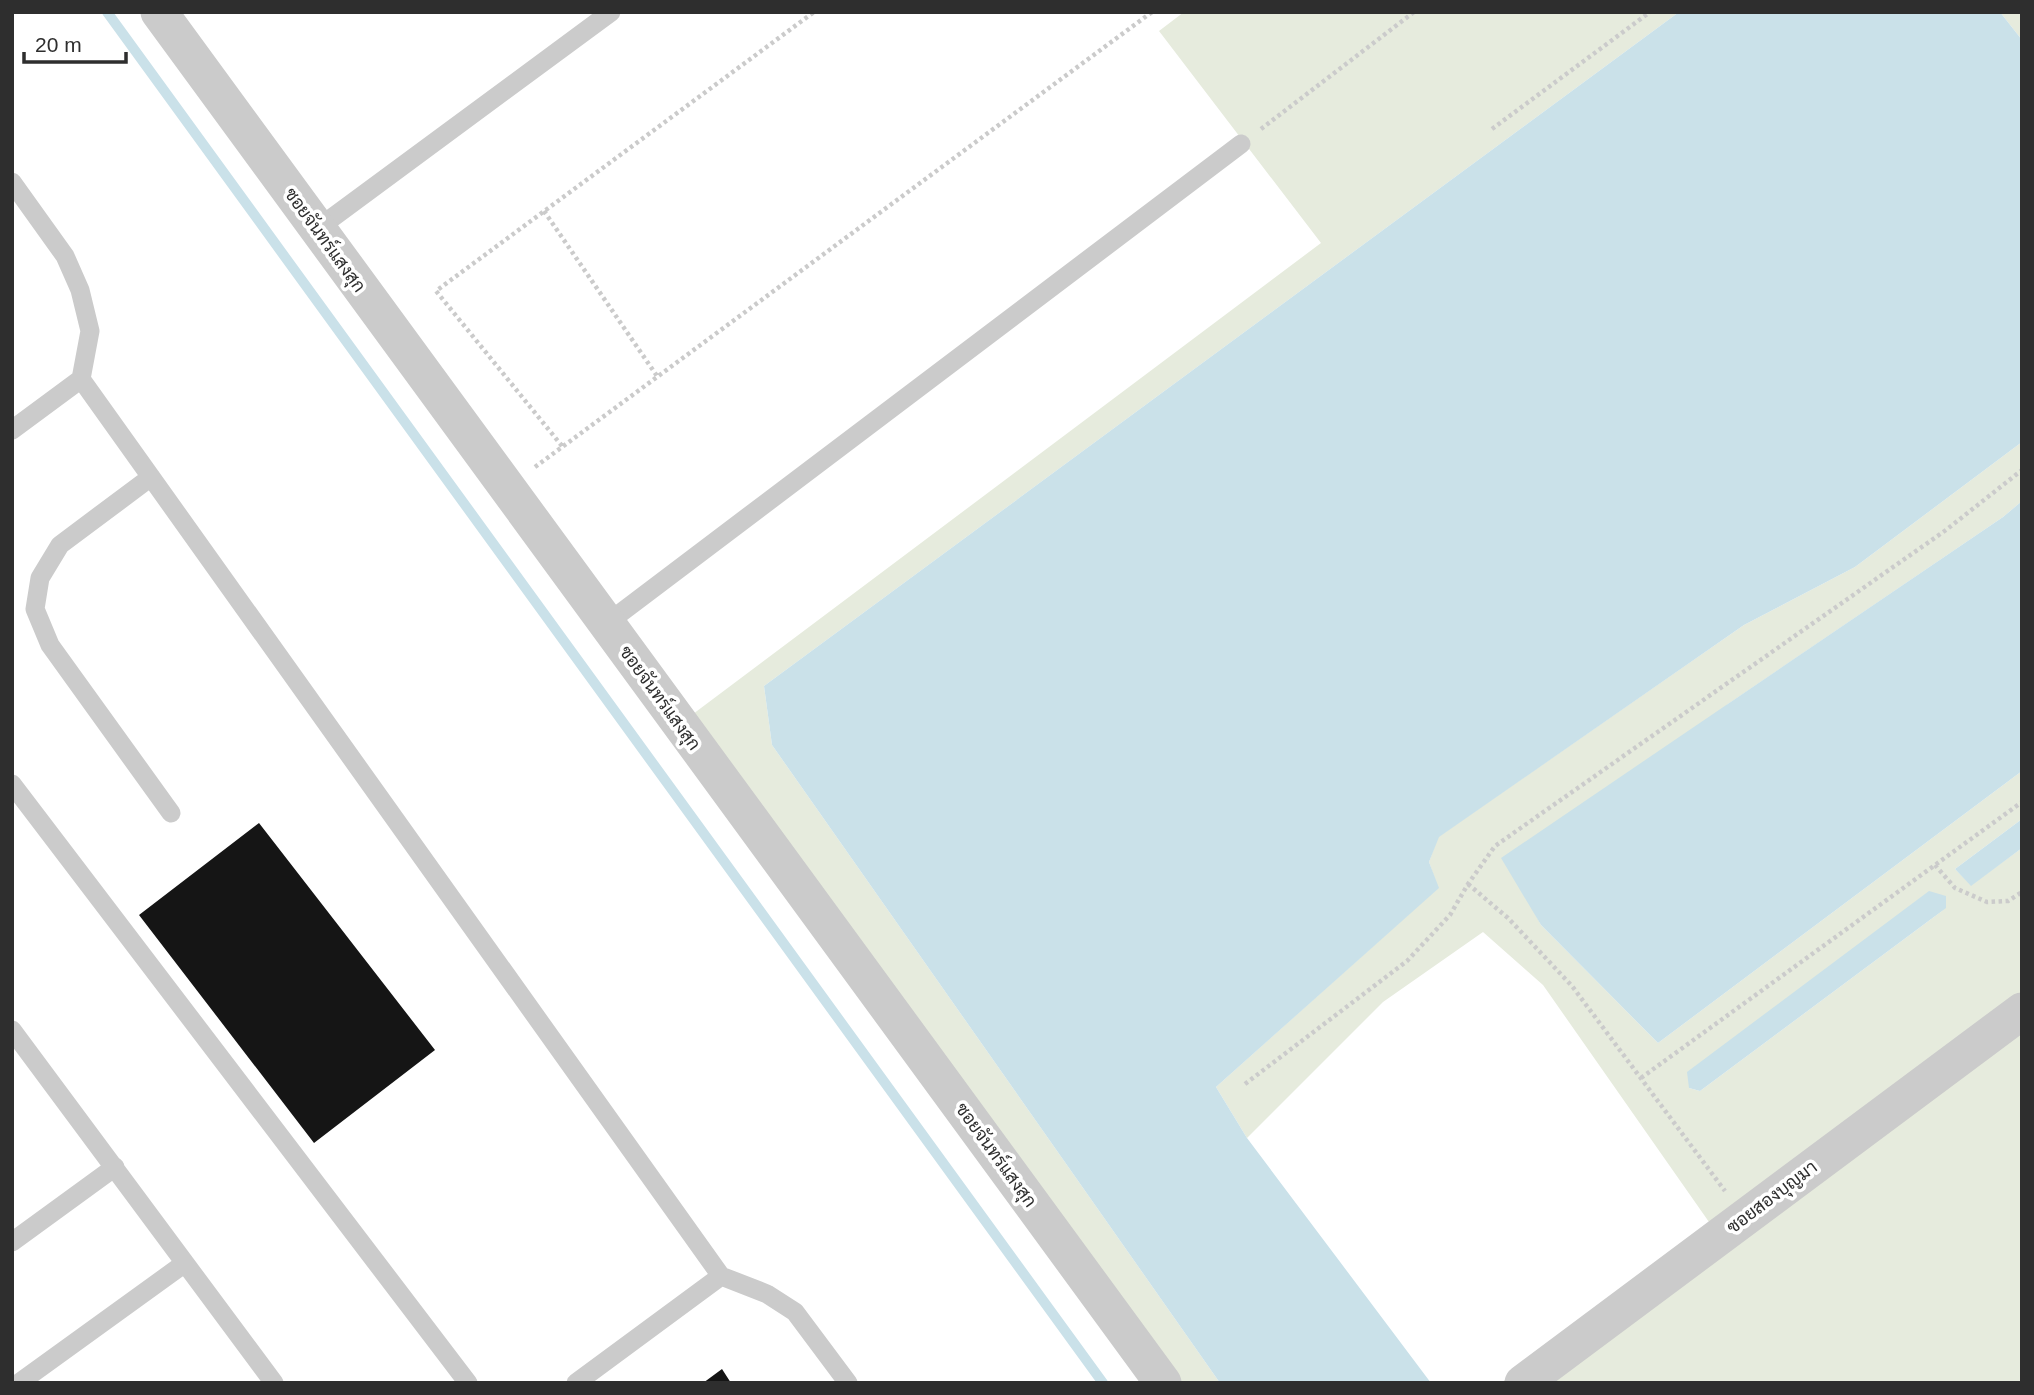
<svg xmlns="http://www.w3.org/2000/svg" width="2034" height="1395" viewBox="0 0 2034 1395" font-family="Arial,Sarabun,sans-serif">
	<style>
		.green { fill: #e6ebdd; fill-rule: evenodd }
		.water { fill: #cae1e9 }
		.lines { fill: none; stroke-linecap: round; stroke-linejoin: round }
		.stream { stroke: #cae1e9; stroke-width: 10 }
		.building { fill: #151515 }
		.path { stroke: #cbcbcb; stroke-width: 4.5; stroke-dasharray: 3.5 3.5; stroke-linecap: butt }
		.lane { stroke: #cbcbcb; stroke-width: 19 }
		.street { stroke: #cbcbcb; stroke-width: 37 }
		.labels { text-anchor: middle; stroke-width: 7; stroke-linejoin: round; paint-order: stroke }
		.street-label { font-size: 18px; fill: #2e2e2e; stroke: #fff }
	</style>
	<rect width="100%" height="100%" fill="#fff"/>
	<path class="green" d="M1184,12h495l-915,674 8,59 448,638h-38l-489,-669 628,-471 -162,-212z
		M2000,12h22v28z
		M2022,442v59l-19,16 -275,187 -203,191 16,30 117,118 364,-272v48l-67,50 16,16 51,-37v535h-521l208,-161 -166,-237 -60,-53 -100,70 -136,136 -31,-51 222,-199 -9,-26 9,-25 306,-212 111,-58zM1946,908l-246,183 -11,-3z"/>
	<path class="water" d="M1679,12h321l22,28v402l-167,125 -111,58 -305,212 -10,25 10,26 -223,199 31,51 184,245h-211l-448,-638 -8,-59z
		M2022,501v270l-364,272 -117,-118 -40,-67 502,-341z
		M2022,819v29l-51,38 -16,-17z
		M1929,891l17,5v12l-246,183 -11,-3 -2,-16z"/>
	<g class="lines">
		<path class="stream" d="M107,12l996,1371"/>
	</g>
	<path class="building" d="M259,823l176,227 -121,93 -175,-228z
		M722,1369l9,14h-28z"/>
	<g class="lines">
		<path class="path" d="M1261,129l153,-117
			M1492,129l158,-117
			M544,211l113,165
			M562,446l-126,-155 378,-279
			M535,467l617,-455
			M1935,865l20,23 32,14 21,-1 14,-9
			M1468,884l40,34 64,68 153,205
			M1641,1078l381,-276
			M1245,1084l162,-123 43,-46 18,-31 27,-38 451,-316 76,-60"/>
		<path class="lane" d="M12,182l53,74 15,34 10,41 -9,48 -69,51
			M317,229l294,-217
			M81,379l640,897 46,18 28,18 53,71
			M151,477l-91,68 -20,33 -5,31 15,36 121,168
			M606,624l635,-480
			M12,784l456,599
			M12,1030l262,353
			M12,1242l103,-75
			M19,1383l166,-120
			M576,1383l145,-107"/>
		<path class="street" d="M159,12l1004,1371
			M1523,1383l499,-372"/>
	</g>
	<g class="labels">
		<g class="street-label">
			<text transform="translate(325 240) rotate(54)" y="6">ซอยจันทร์แสงสุก</text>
			<text transform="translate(660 698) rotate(54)" y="6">ซอยจันทร์แสงสุก</text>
			<text transform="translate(996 1155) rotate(54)" y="6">ซอยจันทร์แสงสุก</text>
			<text transform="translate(1772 1197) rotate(-37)" y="6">ซอยสองบุญมา</text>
		</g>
	</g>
	<rect width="2034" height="1395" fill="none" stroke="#2e2e2e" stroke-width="28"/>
	<path d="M24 52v10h102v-10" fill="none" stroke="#2e2e2e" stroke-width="3.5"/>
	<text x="35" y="52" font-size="21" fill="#2e2e2e" stroke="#ffffff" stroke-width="5" paint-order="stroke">20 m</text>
</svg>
